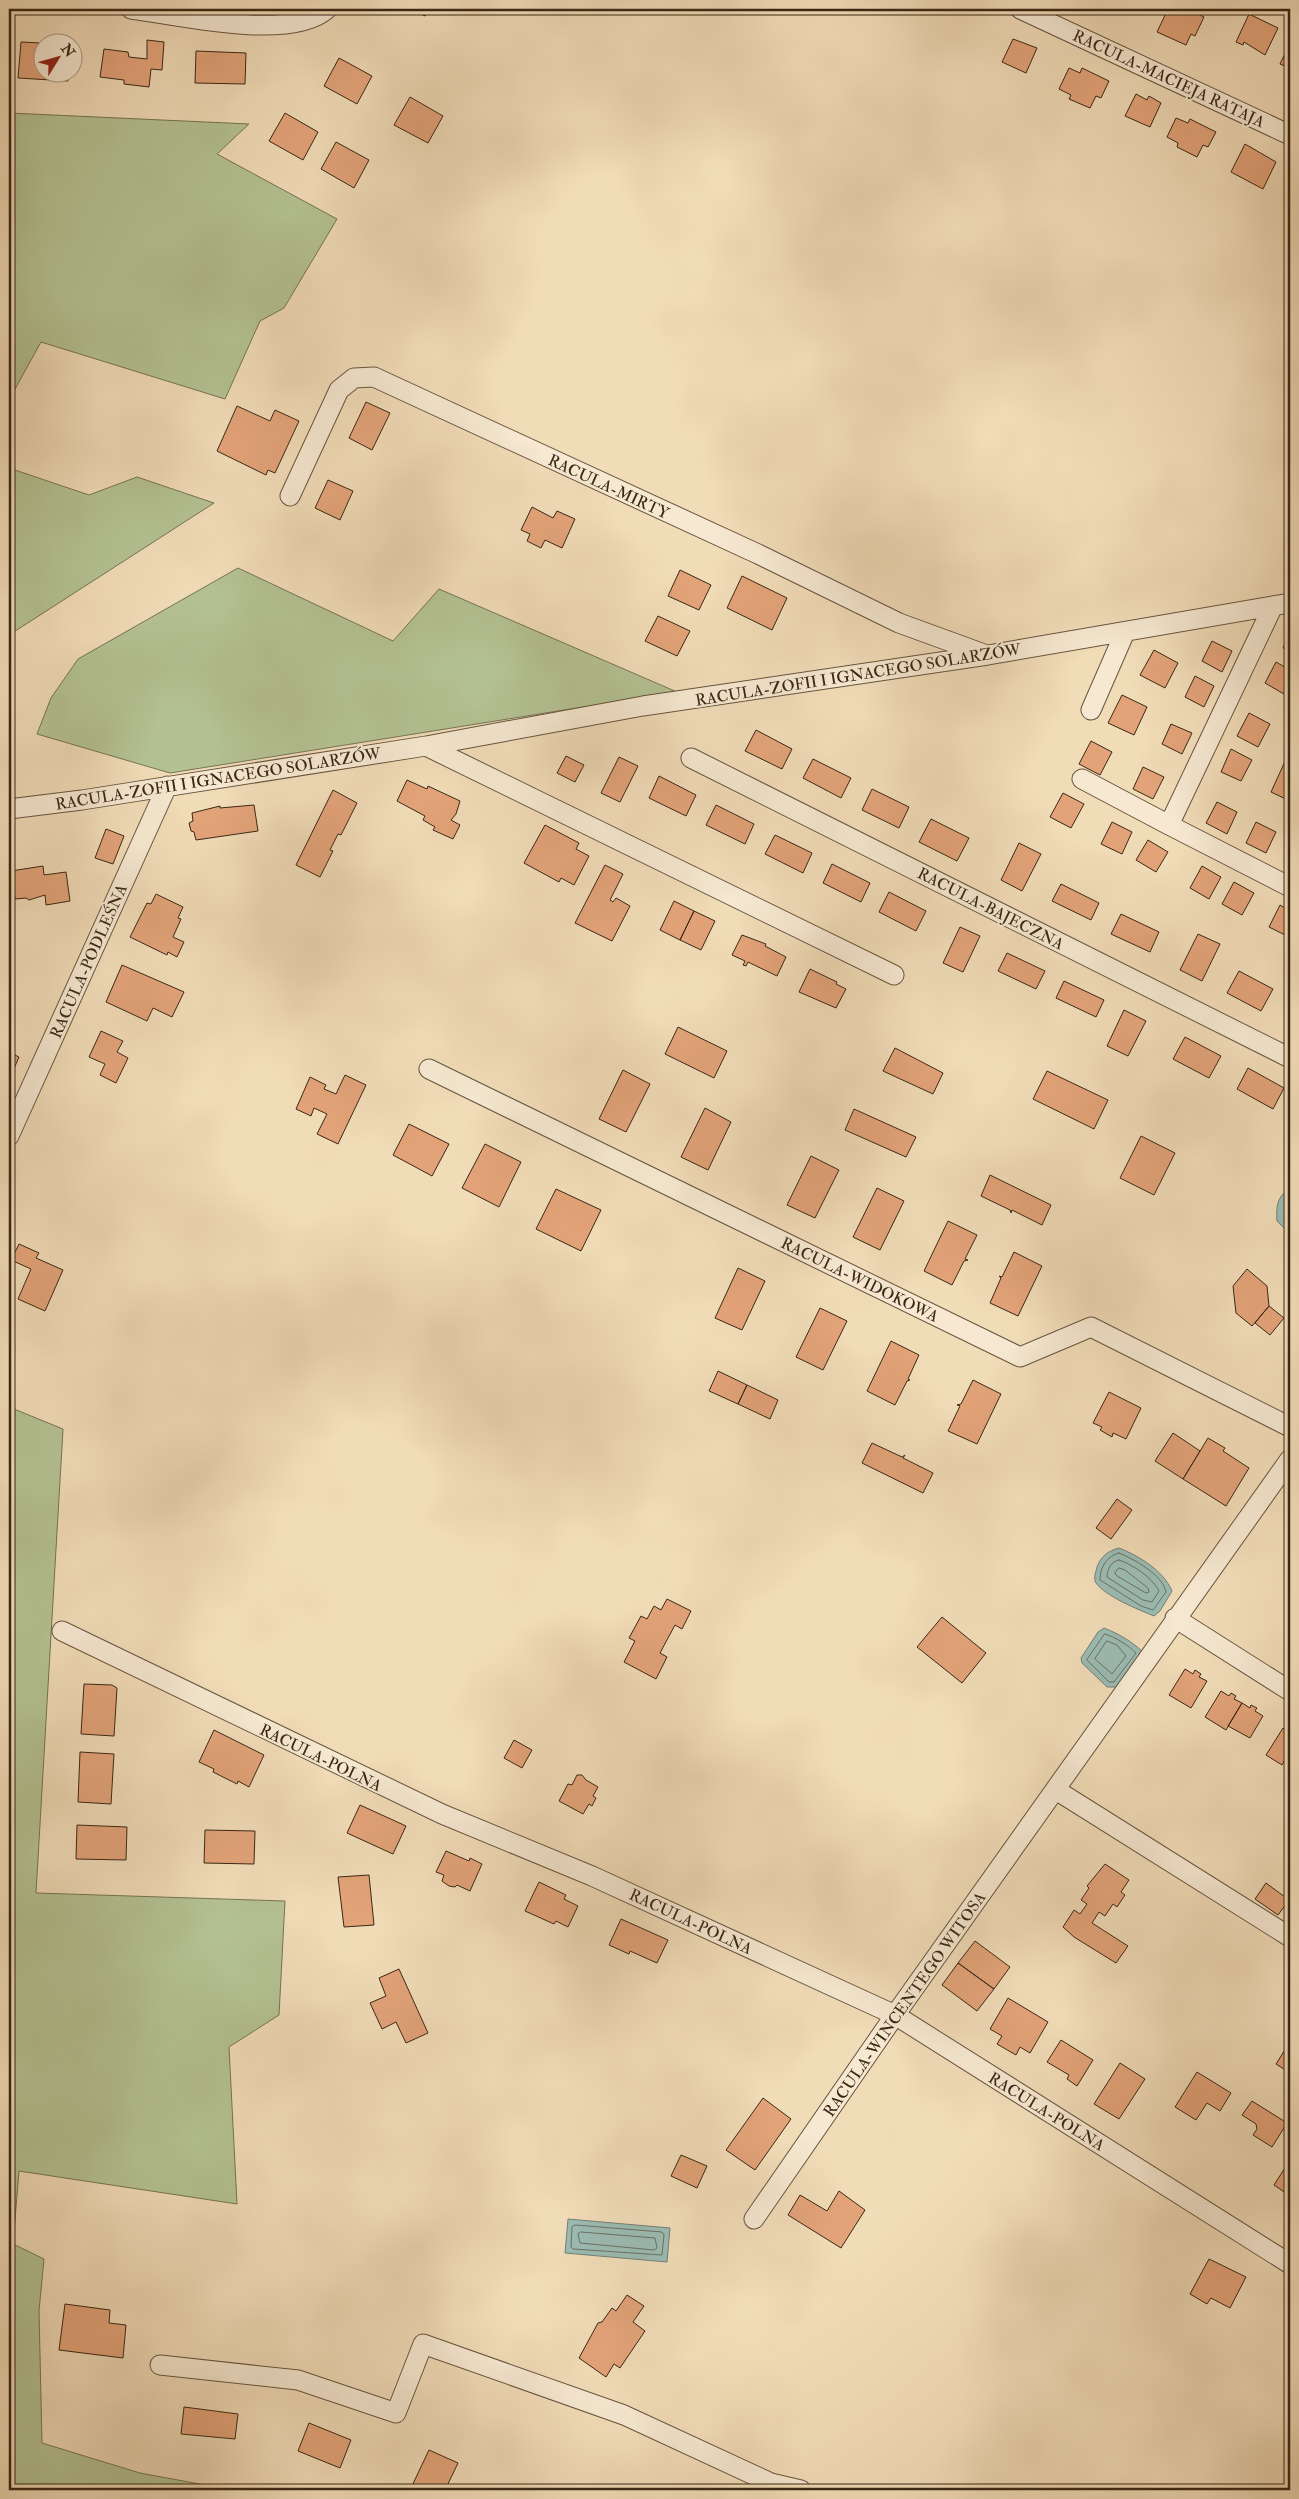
<svg xmlns="http://www.w3.org/2000/svg" width="1299" height="2499" viewBox="0 0 1299 2499" font-family="'IM FELL Double Pica',serif">
	<style>
		.green { fill: #b4c293; stroke: #767454 }
		.water { fill: #9bbbb3; stroke: #748074 }
		.lines { fill: none; stroke-linecap: round; stroke-linejoin: round }
		.shore { stroke: #6a7164; stroke-width: 1 }
		.building { fill: #e3a379; stroke: #392715 }
		.minor-casing { stroke: #67543e; stroke-width: 21 }
		.minor { stroke: #f6e8d1; stroke-width: 19 }
		.labels { text-anchor: middle; stroke-width: 4; stroke-linejoin: round; paint-order: stroke }
		.street-label { font-size: 16px; fill: #392715; stroke: #f6e8d1 }
	</style>
	<rect width="100%" height="100%" fill="#f1dcb8"/>
	<filter id="stains"><feTurbulence type="fractalNoise" baseFrequency=".004" numOctaves="4"/><feColorMatrix values="0 0 0 0 .2 0 0 0 0 .09 0 0 0 0 .02 0 0 0 .5 -.17"/></filter>
	<radialGradient id="worn" r=".72"><stop offset=".6" stop-color="#630" stop-opacity="0"/><stop offset="1" stop-color="#630" stop-opacity=".3"/></radialGradient>
	<path class="green" d="M9,113l240,11 -32,30 120,65 -53,89 -24,13 -35,78 -184,-57 -32,58z
		M9,468l80,27 48,-18 77,26 -205,132z
		M238,568l155,73 46,-52 238,103 -507,81 -133,-39 14,-36 27,-39z
		M9,1407l54,22 -27,464 249,8 -6,114 -50,32 8,157 -218,-33 -6,73 31,15 -5,52 3,132 98,30 92,17h-223z"/>
	<path class="water" d="M1290,1188v46l-13,-13c-1,-15 0,-24 13,-33z
		M1119,1548c20,8 44,22 53,43l-12,20 -6,5c-15,-6 -49,-20 -58,-33 -3,-5 0,-11 1,-16 4,-11 11,-16 22,-19z
		M1104,1628c15,6 27,13 39,24l-25,35h-11l-25,-24 -1,-5 17,-26z
		M568,2219l102,9 -3,34 -102,-9z"/>
	<g class="lines">
		<path class="shore" d="M1119,1553c15,6 44,22 47,39l-13,18 -12,-4 -41,-26c0,-13 7,-24 19,-27z
			M1119,1560c14,5 33,17 40,31l-7,11 -9,-2 -36,-23c0,-7 4,-16 12,-17z
			M1119,1568l6,2 23,18 1,4 -3,1 -29,-17 -2,-3z
			M1105,1634c12,4 23,11 31,19l-22,29h-5l-22,-22z
			M1107,1641l10,4 9,11 -14,18 -17,-15z
			M575,2225l87,7 2,3 -2,20 -89,-6 -2,-2 1,-20z
			M581,2232l74,6 2,10 -3,2 -74,-7 -2,-9z"/>
	</g>
	<path class="building" d="M411,9h26l-3,6 -7,-3 -2,4z
		M1168,9h35l-3,6 4,2 -9,19 -4,-2 -5,11 -29,-13z
		M1249,14l29,14 -13,27 -21,-13 -1,3 -7,-3z
		M1013,39l24,9 -11,25 -24,-11z
		M147,40l17,2 -2,28 -11,-1 -2,18 -25,-3v-4l-24,-3 4,-28 24,3 1,5 18,2z
		M21,42l21,1v29h26v9l-50,-3z
		M1290,43v22l-3,2 -7,-3z
		M196,51l50,2 -1,31 -50,-1z
		M339,58l33,18 -15,28 -33,-18z
		M1069,68l11,5 2,-5 27,13 -8,17 -5,-2 -6,12 -21,-9 2,-4 -12,-6z
		M1136,94l11,6 2,-4 12,7 -11,24 -25,-11z
		M410,97l33,19 -15,27 -34,-18z
		M285,113l33,19 -15,28 -34,-19z
		M1176,118l12,5 2,-4 26,13 -8,15 -5,-2 -6,12 -20,-10 1,-4 -11,-6z
		M336,142l33,18 -15,28 -33,-19z
		M1245,144l31,18 -13,27 -32,-17z
		M366,402l24,11 -18,37 -23,-12z
		M237,406l33,15 5,-11 24,11 -24,52 -7,-3 -2,5 -49,-24z
		M328,480l25,11 -13,29 -25,-12z
		M532,507l21,11 4,-7 18,8 -13,29 -17,-8 -4,8 -14,-7 3,-7 -9,-4z
		M680,570l31,15 -12,25 -31,-14z
		M742,576l45,22 -15,32 -45,-22z
		M658,616l32,15 -13,25 -32,-15z
		M1290,633v19l-7,-4z
		M1212,641l20,10 -10,21 -20,-11z
		M1154,650l24,13 -13,25 -25,-13z
		M1276,662l14,8v12l-6,12 -19,-11z
		M1195,676l19,10 -10,21 -19,-10z
		M1122,695l25,12 -13,28 -26,-12z
		M1249,713l21,11 -12,23 -21,-11z
		M1171,724l21,9 -10,21 -20,-10z
		M756,730l36,19 -10,20 -37,-18z
		M1091,741l21,11 -12,23 -21,-11z
		M1231,749l21,11 -11,21 -20,-9z
		M566,756l18,9 -9,17 -18,-9z
		M619,757l19,9 -18,36 -19,-9z
		M1287,757l3,2v42l-19,-9z
		M813,759l38,19 -10,20 -38,-20z
		M1143,767l21,10 -11,22 -20,-10z
		M659,776l37,19 -10,21 -37,-18z
		M407,780l20,9 1,-3 32,15 -4,13 -5,6 9,5 -7,14 -20,-9 2,-3 -12,-7 2,-4 -28,-15z
		M872,789l37,18 -10,21 -37,-18z
		M333,790l24,13 -16,32 -3,-1 -8,16 3,1 -13,26 -24,-12z
		M1063,793l21,11 -13,24 -21,-11z
		M1217,802l20,10 -10,22 -21,-11z
		M254,805l4,26 -62,9 -2,-8 -3,-1 -2,-8 4,-2 -1,-8 28,-7v2z
		M716,805l38,19 -9,20 -39,-19z
		M931,819l38,19 -12,23 -38,-19z
		M1112,822l20,10 -10,22 -21,-10z
		M1256,822l20,10 -10,21 -20,-10z
		M545,825l34,18 -3,6 13,7 -15,29 -13,-7 -2,4 -35,-19z
		M106,829l18,7 -11,28 -18,-6z
		M775,835l37,18 -9,20 -38,-19z
		M1148,840l20,12 -12,20 -20,-12z
		M1019,843l22,11 -19,37 -21,-11z
		M832,864l38,19 -9,19 -38,-19z
		M605,865l18,9 -13,26 3,2 3,-4 14,8 -18,35 -37,-18z
		M43,866l1,9 22,-3 4,29 -24,4 -1,-10 -16,5 -3,-2 -11,1 -2,-13 -3,-3 1,-12z
		M1202,866l19,11 -12,22 -19,-11z
		M1234,882l20,11 -12,22 -20,-11z
		M1061,884l38,19 -8,17 -39,-19z
		M889,892l37,19 -10,20 -37,-19z
		M156,894l27,13 -5,11 3,1 -8,18 11,5 -7,15 -9,-5 -1,3 -37,-18 17,-34 4,1z
		M674,901l20,10 -14,29 -20,-10z
		M1280,905l10,6v19l-3,6 -18,-9z
		M694,911l21,10 -14,29 -21,-10z
		M1121,914l38,18 -9,20 -39,-18z
		M960,927l20,9 -17,36 -20,-9z
		M1198,934l22,10 -18,37 -22,-11z
		M742,935l24,9 -1,2 21,11 -9,19 -29,-14 -2,4 -3,-1 2,-4 -13,-6z
		M1007,953l38,18 -9,18 -38,-18z
		M122,965l62,27 -12,25 -19,-9 -6,13 -41,-19z
		M810,969l27,13 -1,2 10,5 -10,19 -37,-16z
		M1239,971l34,18 -12,22 -34,-18z
		M1064,981l40,19 -8,17 -40,-19z
		M1124,1010l22,11 -18,35 -21,-10z
		M678,1027l49,24 -13,27 -49,-24z
		M101,1031l22,10 -6,11 11,6 -12,25 -16,-8 5,-11 -16,-7z
		M1185,1037l36,19 -12,22 -36,-19z
		M895,1048l48,25 -10,21 -50,-23z
		M9,1052l10,5 -10,23z
		M1248,1068l36,20 -11,21 -36,-20z
		M623,1070l27,14 -24,48 -27,-13z
		M1047,1071l61,29 -14,29 -61,-30z
		M345,1075l21,10 -28,59 -21,-10 10,-20 -13,-6 -3,8 -15,-7 14,-32 16,8 -2,4 12,5z
		M705,1108l26,14 -23,48 -27,-13z
		M854,1109l62,28 -10,20 -61,-27z
		M409,1124l40,20 -17,32 -39,-21z
		M1141,1136l34,17 -21,42 -34,-17z
		M485,1144l36,18 -22,45 -37,-19z
		M811,1156l28,14 -24,48 -28,-13z
		M990,1175l61,30 -9,20 -30,-15 -1,3 -1,-3 -29,-14z
		M877,1188l27,13 -24,49 -27,-13z
		M556,1189l45,21 -20,41 -45,-22z
		M948,1221l29,14 -12,24 3,1 -4,1 -12,24 -28,-14z
		M19,1244l20,9 -3,5 27,12 -18,41 -27,-12 13,-30 -20,-9z
		M1014,1252l28,14 -24,50 -28,-13 11,-25 -2,-2 3,1z
		M738,1268l27,13 -23,49 -27,-12z
		M1247,1269l20,17 2,20 -17,20 -16,-13 -3,-27z
		M1269,1306l15,12 -14,17 -15,-12z
		M820,1308l27,13 -24,49 -27,-13z
		M891,1341l28,14 -11,24 2,1 -3,1 -12,24 -28,-14z
		M718,1371l29,14 -9,19 -29,-13z
		M973,1380l28,14 -24,50 -29,-13 12,-25 -3,-1 4,-1z
		M747,1385l31,15 -8,19 -32,-15z
		M1109,1392l32,16 -15,31 -13,-6 -1,4 -12,-7 2,-3 -9,-4z
		M1173,1433l27,18 -17,28 -28,-18z
		M1208,1438l17,10 -2,3 26,17 -23,38 -43,-27z
		M872,1443l30,14 3,-2 -2,3 30,15 -10,20 -61,-30z
		M1117,1499l15,11 -21,29 -15,-11z
		M667,1599l24,12 -9,18 -7,-4 -15,28 7,4 -11,22 -32,-17 11,-21 -6,-3 12,-22 6,3 7,-13 7,4z
		M942,1617l44,36 -24,30 -45,-36z
		M1185,1669l8,5 2,-4 6,4 -2,3 8,4 -16,27 -22,-13z
		M84,1684l28,1 5,3 -3,48 -33,-2z
		M1221,1691l8,5 2,-3 5,3 -2,3 8,4 -16,27 -21,-13z
		M1242,1703l8,5 1,-3 6,3 -2,3 8,5 -13,22 -22,-12z
		M1283,1728l7,5v18l-8,14 -16,-10z
		M214,1730l50,25 -15,32 -11,-6 -1,3 -24,-12 1,-3 -15,-7z
		M514,1740l18,10 -10,18 -18,-10z
		M80,1752l34,2 -3,50 -33,-2z
		M577,1775h5l4,5 12,7 -5,9 3,2 -4,8 -3,-2 -6,10 -24,-13 9,-17 4,1z
		M360,1805l46,21 -13,28 -46,-21z
		M77,1825l50,2 -1,33 -50,-1z
		M205,1830l50,1 -1,33 -50,-1z
		M446,1851l23,10 1,-3 12,6 -12,27 -13,-6 -2,2 -6,-1 -7,-5 2,-6 -8,-3z
		M1105,1864l24,16 -8,12 4,3 -8,12 -4,-3 -8,12 -6,-4 -7,11 36,23 -12,17 -42,-26 -11,-10 11,-17 6,4 7,-10 -6,-4 8,-12 -2,-2z
		M369,1875l5,50 -30,2 -6,-50z
		M539,1882l27,13 -2,4 14,7 -10,21 -12,-6 -2,3 -29,-13z
		M1266,1883l23,17 -11,15 -23,-16z
		M621,1919l47,21 -11,23 -27,-12 -1,3 -20,-9z
		M975,1941l35,26 -16,22 -36,-26z
		M958,1963l36,26 -17,22 -35,-26z
		M399,1969l29,64 -22,10 -10,-21 -14,7 -12,-26 16,-7 -7,-18z
		M1008,1998l40,24 -18,31 -10,-6 -4,8 -19,-11 5,-8 -12,-7z
		M1061,2040l32,20 -16,26 -10,-7 2,-4 -22,-13z
		M1288,2045l2,1v27l-14,-9z
		M1120,2063l25,16 -26,40 -25,-15z
		M1197,2072l34,21 -11,18 -13,-8 -11,17 -21,-13z
		M763,2098l28,21 -36,51 -29,-20z
		M1252,2101l35,22 -15,24 -19,-12 4,-6 -1,-5 -14,-9z
		M681,2155l26,11 -10,22 -26,-12z
		M1290,2160v36l-16,-11z
		M839,2191l26,19 -24,38 -53,-33 12,-20 27,16z
		M1209,2259l37,18 -16,31 -19,-10 -4,6 -17,-10z
		M627,2295l17,11 -11,16 12,9 -25,37 -6,-4 -8,13 -27,-19 19,-35 4,-1 10,-14 4,3z
		M65,2304l45,6 -1,13 17,2 -3,33 -64,-8z
		M184,2407l54,7 -3,25 -54,-5z
		M309,2423l42,17 -11,28 -42,-17z
		M429,2450l29,13 -13,27h-35z"/>
	<g class="lines">
		<g class="minor-casing">
			<path id="minor" d="M131,9c47,6 160,33 196,0
				M1020,9l270,126
				M290,496l49,-106 15,-12 20,-1 384,177 141,69 85,31
				M1273,606l-104,219 121,62
				M1091,710l34,-78
				M426,746l468,229
				M691,758l599,300
				M1082,779l87,46
				M9,809l73,-9 344,-54 217,-40 345,-51 302,-52
				M429,1069l591,288 71,-30 199,100
				M9,1136l158,-350
				M1175,1618l115,73
				M62,1631l380,183 150,62 303,139 395,249
				M1056,1790l234,147
				M754,2219l141,-204 395,-556
				M160,2365l138,15 98,33 27,-69 201,71 147,68 30,7"/>
		</g>
		<use href="#minor" class="minor"/>
	</g>
	<g class="labels">
		<g class="street-label">
			<text transform="translate(1169 78) rotate(25)" y="6">RACULA-MACIEJA RATAJA</text>
			<text transform="translate(609 486) rotate(25)" y="6">RACULA-MIRTY</text>
			<text transform="translate(858 674) rotate(-9)" y="6">RACULA-ZOFII I IGNACEGO SOLARZÓW</text>
			<text transform="translate(218 778) rotate(-9)" y="6">RACULA-ZOFII I IGNACEGO SOLARZÓW</text>
			<text transform="translate(991 908) rotate(27)" y="6">RACULA-BAJECZNA</text>
			<text transform="translate(88 961) rotate(-66)" y="6">RACULA-PODLEŚNA</text>
			<text transform="translate(860 1279) rotate(26)" y="6">RACULA-WIDOKOWA</text>
			<text transform="translate(321 1757) rotate(26)" y="6">RACULA-POLNA</text>
			<text transform="translate(691 1921) rotate(25)" y="6">RACULA-POLNA</text>
			<text transform="translate(904 2004) rotate(-55)" y="6">RACULA-WINCENTEGO WITOSA</text>
			<text transform="translate(1047 2111) rotate(32)" y="6">RACULA-POLNA</text>
		</g>
	</g>
	<rect width="1299" height="2499" fill="none" stroke="#f1dcb8" stroke-width="30"/>
	<rect x="10" y="10" width="1279" height="2479" fill="none" stroke="#392715" stroke-width="2.5"/>
	<rect x="15" y="15" width="1269" height="2469" fill="none" stroke="#392715"/>
	<g transform="translate(58 58) rotate(53)"><circle r="24" fill="#f6e8d1" stroke="#aa9b86"/>
	<path d="M0-4L9 19L0 12L-9 19Z" fill="#8f2418"/>
	<text y="-8" font-size="14" font-weight="bold" text-anchor="middle" fill="#392715">N</text>
	</g>
	<rect width="100%" height="100%" filter="url(#stains)"/>
	<rect width="100%" height="100%" fill="url(#worn)"/>
</svg>
